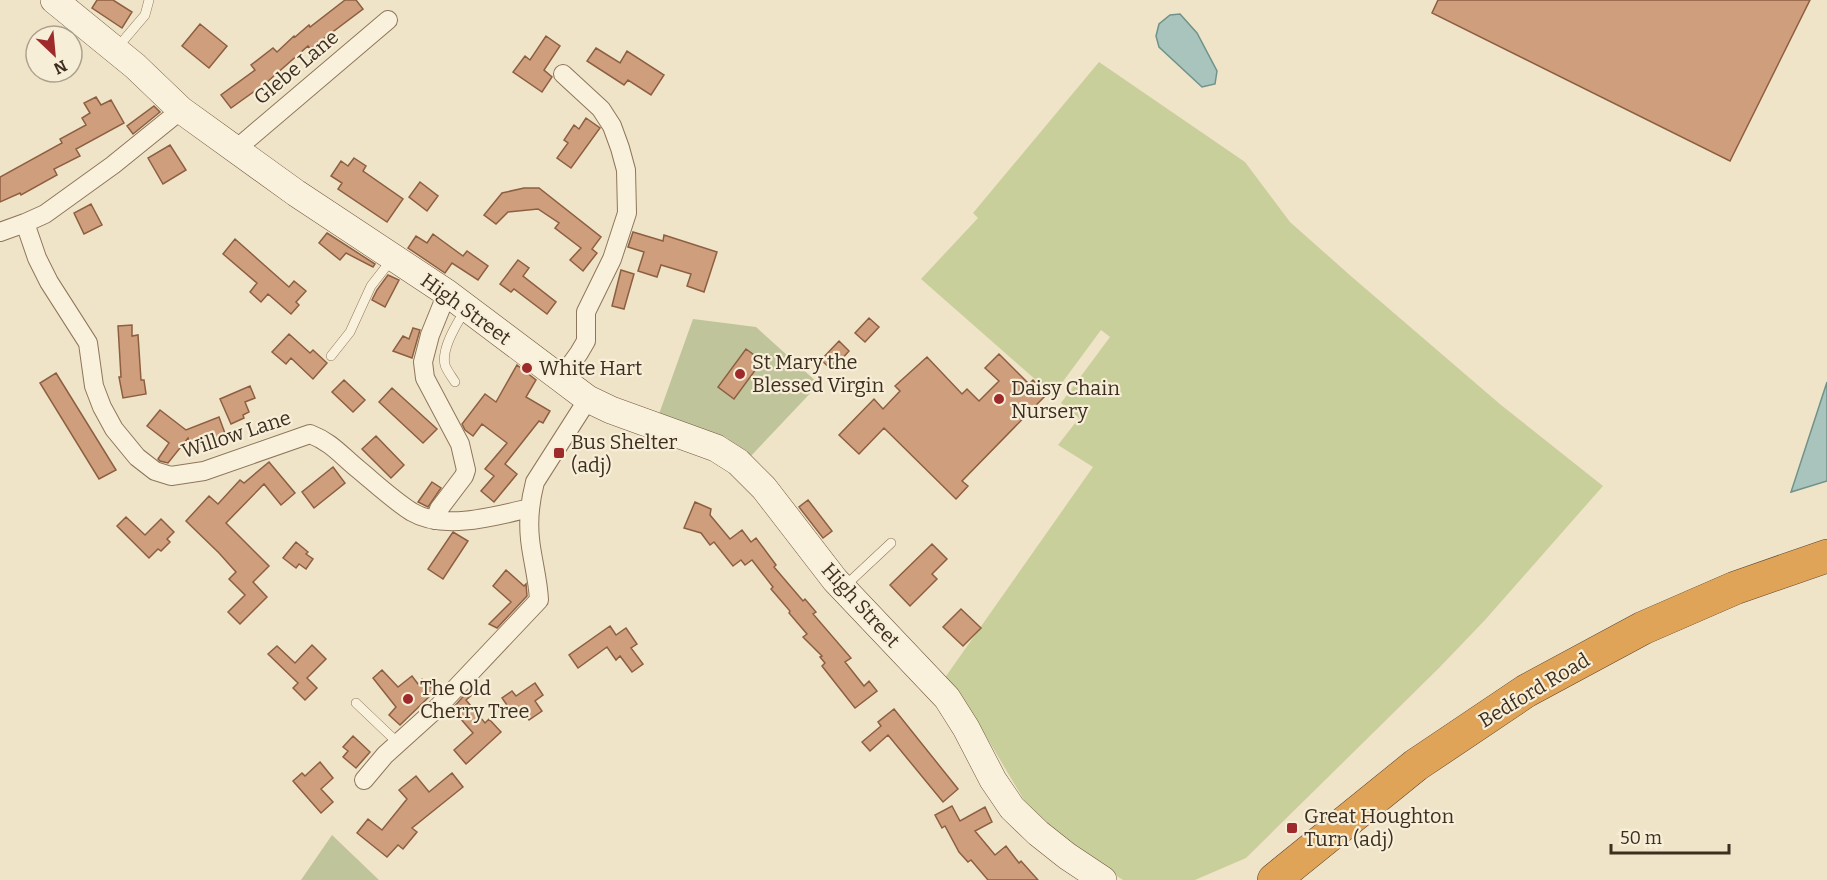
<svg xmlns="http://www.w3.org/2000/svg" width="1827" height="880" viewBox="0 0 1827 880" font-family="Bitter,serif">
	<style>
		.green { fill: #c9cf9b }
		.cemetery { fill: #bfc49a }
		.water { fill: #a9c4bc; stroke: #6f938a; stroke-width: 1.5 }
		.building { fill: #cf9f7d; stroke: #8d5f41; stroke-width: 1.5 }
		.lines { fill: none; stroke-linecap: round; stroke-linejoin: round }
		.lane-casing { stroke: #8d765c; stroke-width: 10 }
		.street-casing { stroke: #8d765c; stroke-width: 20 }
		.secondary-casing { stroke: #6f573f; stroke-width: 28 }
		.highway-casing { stroke: #5b4430; stroke-width: 34 }
		.lane { stroke: #faf1dc; stroke-width: 9 }
		.street { stroke: #faf1dc; stroke-width: 18 }
		.secondary { stroke: #faf1dc; stroke-width: 27 }
		.highway { stroke: #e0a458; stroke-width: 33 }
		.poi-dot { fill: #9e2a2b; stroke: #f7eed8; stroke-width: 2 }
		.labels { text-anchor: middle; stroke-width: 4.5; stroke-linejoin: round; paint-order: stroke }
		.street-label { font-size: 20px; fill: #3d2e20; stroke: #f7eed8 }
		.poi-label { font-size: 20px; fill: #3d2e20; stroke: #f7eed8; text-anchor: start }
	</style>
	<rect width="100%" height="100%" fill="#f0e4c8"/>
	<path class="green" d="M1099,62l146,100 45,60 62,55 149,128 102,81 -118,134 -46,48 -193,190 -51,22h-72l-47,-30 -49,-45 -62,-104 -21,-22 149,-212 -35,-22 21,-27 -18,-15 49,-66 -9,-7 -48,65 -132,-116 57,-61 -5,-5z"/>
	<path class="cemetery" d="M693,319l63,8 63,57 -70,74 -22,-20 -40,-15 -28,-9z
		M332,835l47,45h-78z"/>
	<path class="water" d="M1180,14l17,19 20,38 -2,13 -13,3 -43,-40 -3,-11 3,-12 11,-9z
		M1827,382v99l-36,11z"/>
	<path class="building" d="M97,0h16l19,12 -10,16 -30,-20z
		M345,0h11l7,9 -53,40 -2,-3 -42,37 -35,25 -10,-13 34,-25 -4,-5 22,-17 4,4 17,-16 1,1 14,-12 1,2z
		M1438,0h372l-80,161 -298,-148z
		M200,24l27,22 -18,22 -27,-22z
		M546,36l14,10 -16,24 8,7 -10,15 -29,-20 12,-16 5,4z
		M596,48l24,15 7,-12 37,24 -13,20 -23,-15 -4,5 -37,-24z
		M96,97l5,8 10,-5 13,23 -48,26 4,7 -26,13 3,6 -36,20 -1,-2 -20,9v-25l62,-34 -2,-4 26,-14 -4,-7 8,-5 -6,-10z
		M154,106l6,6 -27,22 -6,-8z
		M586,118l14,10 -29,40 -14,-10 11,-15 -4,-3 10,-15 5,4z
		M170,145l16,25 -23,14 -15,-26z
		M354,158l12,8 -3,5 40,28 -16,23 -49,-33 4,-6 -11,-7 10,-15 7,5z
		M420,182l18,14 -11,15 -18,-14z
		M524,188h15l62,49 -9,12 5,4 -14,18 -13,-11 11,-12 -26,-20 4,-5 -21,-14 -30,3 -12,12 -12,-9 18,-22z
		M91,204l11,21 -18,9 -10,-21z
		M633,232l30,9 1,-6 53,17 -13,40 -17,-6 4,-12 -30,-9 -4,12 -19,-6 6,-19 -16,-5z
		M327,233l48,31 -2,3 -27,-14 -6,7 -21,-17z
		M433,234l30,22 4,-5 21,15 -10,14 -26,-17 -7,10 -37,-25 8,-12 11,7z
		M235,239l54,48 5,-6 12,10 -10,11 3,3 -8,9 -23,-20 -7,8 -11,-10 7,-9 -34,-29z
		M518,260l11,8 -6,8 33,26 -9,12 -33,-25 -3,3 -11,-8z
		M621,270l13,4 -10,35 -12,-3z
		M388,275l11,5 -14,27 -13,-7 5,-10z
		M869,318l10,9 -14,15 -10,-9z
		M132,325v11l6,-1 3,45h3l2,14 -23,4 -4,-21h2l-3,-51z
		M413,328l7,2 -8,28 -19,-7 10,-15 6,3z
		M289,334l21,19 3,-3 14,13 -14,16 -22,-21 -5,6 -14,-12z
		M839,341l10,10 -17,19 -11,-10z
		M746,349l16,12 -28,38 -16,-12z
		M999,354l30,30 4,-4 14,14 -85,87 6,5 -12,13 -72,-71 -25,26 -20,-19 35,-36 9,10 17,-18 -5,-5 32,-29 35,37 5,-5 12,12 20,-20 -14,-13z
		M517,365l19,15 -10,17 24,14 -7,12 -4,-2 -34,43 12,10 -23,28 -13,-11 13,-15 -9,-7 22,-26 -25,-19 -9,12 -8,-6 -3,-6 23,-30 11,8z
		M56,373l60,97 -17,9 -59,-96z
		M344,380l21,20 -12,12 -21,-20z
		M250,386l5,12 -10,4 4,10 -6,3 1,3 -13,6 -11,-25z
		M392,388l45,41 -14,14 -44,-41z
		M160,410l26,20 33,-13 7,19 -34,13 -4,-11 -20,25 -8,-2 -2,-2 11,-16 -22,-17z
		M376,436l28,29 -13,13 -29,-29z
		M269,462l26,31 -14,12 -17,-21 -38,39 43,43 -16,16 14,15 -27,27 -12,-12 17,-17 -16,-16 7,-7 -17,-19 -33,-32 23,-25 9,8 22,-24 4,3z
		M333,467l12,16 -31,25 -12,-16z
		M432,482l9,6 -13,19 -10,-5z
		M808,500l24,31 -9,7 -24,-31z
		M695,502l16,7 -1,6 20,24 12,-9 9,12 5,-4 20,27 -2,2 29,34 2,-2 11,13 -3,2 38,44 -6,4 19,24 5,-5 8,10 -22,17 -33,-42 3,-3 -5,-6 2,-1 -19,-19 4,-3 -18,-21 1,-2 -19,-22 2,-2 -21,-27 -7,5 -4,-5 -8,6 -19,-24 -4,3 -9,-12 -17,-5z
		M126,517l19,18 16,-16 13,13 -7,7 3,3 -9,9 -3,-2 -9,9 -32,-32z
		M453,532l15,9 -25,38 -15,-10z
		M296,542l12,10 -2,2 7,5 -7,10 -7,-5 -3,4 -13,-10z
		M932,544l15,15 -15,15 5,5 -27,27 -20,-21z
		M506,570l18,16 2,-2 1,12 -30,32 -8,-4 22,-22 -18,-16z
		M961,609l20,19 -18,18 -20,-19z
		M610,626l6,9 10,-7 11,16 -6,4 12,16 -11,8 -12,-16 -4,4 -9,-13 -29,21 -9,-13z
		M312,645l14,14 -19,19 10,10 -12,12 -12,-12 5,-5 -30,-29 9,-8 18,17z
		M382,670l16,17 14,-11 6,8 4,-5 13,12 -35,34 -11,-10 7,-8 -23,-29z
		M535,683l8,12 -8,6 7,10 -13,9 -7,-10 -8,5 -12,-17 10,-7 4,5z
		M469,690l4,4 -7,6 19,23 4,-4 12,13 -35,32 -12,-14 19,-17 -21,-24z
		M894,709l64,80 -15,13 -55,-67 -18,16 -8,-9 19,-16 -3,-4z
		M353,736l17,16 -14,16 -13,-11 5,-6 -5,-4z
		M320,762l13,16 -12,11 12,13 -12,11 -28,-32 9,-8 3,3z
		M452,773l11,14 -51,41 5,4 -14,17 -5,-4 -11,12 -30,-24 11,-14 14,11 25,-31 -8,-9 17,-14 13,16z
		M952,806l8,15 25,-14 7,15 -17,9 20,24 11,-9 13,17 2,-2 17,19h-50l-17,-20 -3,2 -9,-10 -14,-26 -3,2 -7,-13z"/>
	<g class="lines">
		<g class="lane-casing">
			<path id="lane" d="M117,48l28,-33 4,-15
				M331,356l19,-24 21,-46 21,-27
				M455,382c-3,-5 -8,-11 -10,-17 -4,-17 12,-41 20,-55
				M845,586l46,-43
				M356,703l42,40"/>
		</g>
		<g class="street-casing">
			<path id="street" d="M181,110l-68,55 -68,49 -20,9 12,35 12,24 39,61 6,43 8,21 12,22 23,28 18,14 16,5 33,-5 106,-37c21,8 31,21 48,35 17,14 35,31 54,43 32,19 84,4 118,-4
				M235,150l153,-130
				M0,232l25,-9
				M561,378l18,-25 7,-12v-29l26,-53 15,-46 -1,-43 -6,-22 -8,-22 -11,-17 -38,-35
				M435,520l4,-11 25,-33 2,-6 -6,-26 -35,-66 -2,-16 7,-27 17,-42
				M364,780l21,-25 51,-46 103,-109c-1,-21 -7,-41 -9,-61 -2,-19 0,-38 5,-57l53,-83"/>
		</g>
		<g class="secondary-casing">
			<path id="secondary" d="M54,0l81,66 46,44 115,83 151,100 141,106 23,11 105,38 22,14 26,26 71,92 112,118 19,30 27,52 19,28 26,25 29,23 36,24"/>
		</g>
		<g class="highway-casing">
			<path id="highway" d="M1274,880l142,-115 110,-74 117,-63 92,-40 92,-32"/>
		</g>
		<use href="#lane" class="lane"/>
		<use href="#street" class="street"/>
		<use href="#secondary" class="secondary"/>
		<use href="#highway" class="highway"/>
	</g>
	<g class="poi-dot">
		<circle cx="527" cy="368" r="6"/>
		<circle cx="740" cy="374" r="6"/>
		<circle cx="999" cy="399" r="6"/>
		<rect x="553" y="447" width="12" height="12" rx="3"/>
		<circle cx="408" cy="699" r="6"/>
		<rect x="1286" y="822" width="12" height="12" rx="3"/>
	</g>
	<g class="labels">
		<g class="street-label">
			<text transform="translate(296 67) rotate(-40)" y="7">Glebe Lane</text>
			<text transform="translate(466 309) rotate(36)" y="7">High Street</text>
			<text transform="translate(236 434) rotate(-18)" y="7">Willow Lane</text>
			<text transform="translate(861 605) rotate(48)" y="7">High Street</text>
			<text transform="translate(1534 690) rotate(-31)" y="7">Bedford Road</text>
		</g>
		<g class="poi-label">
			<text x="752" y="369">St Mary the<tspan x="752" dy="23">Blessed Virgin</tspan></text>
			<text x="539" y="375">White Hart</text>
			<text x="1011" y="395">Daisy Chain<tspan x="1011" dy="23">Nursery</tspan></text>
			<text x="571" y="449">Bus Shelter<tspan x="571" dy="23">(adj)</tspan></text>
			<text x="420" y="695">The Old<tspan x="420" dy="23">Cherry Tree</tspan></text>
			<text x="1304" y="823">Great Houghton<tspan x="1304" dy="23">Turn (adj)</tspan></text>
		</g>
	</g>
	<g transform="translate(54 54) rotate(154)"><circle r="28" fill="#f7eed8" stroke="#ada18e" stroke-width="1.5"/>
	<path d="M0-4.5L10 22L0 15L-10 22Z" fill="#9e2a2b"/>
	<text y="-9" font-size="16" font-weight="bold" text-anchor="middle" fill="#3d2e20">N</text>
	</g>
	<path d="M1611 844v9h118v-9" fill="none" stroke="#3d2e20" stroke-width="3"/>
	<text x="1620" y="844" font-size="18" fill="#3d2e20" stroke="#f7eed8" stroke-width="4.5" paint-order="stroke">50 m</text>
</svg>
